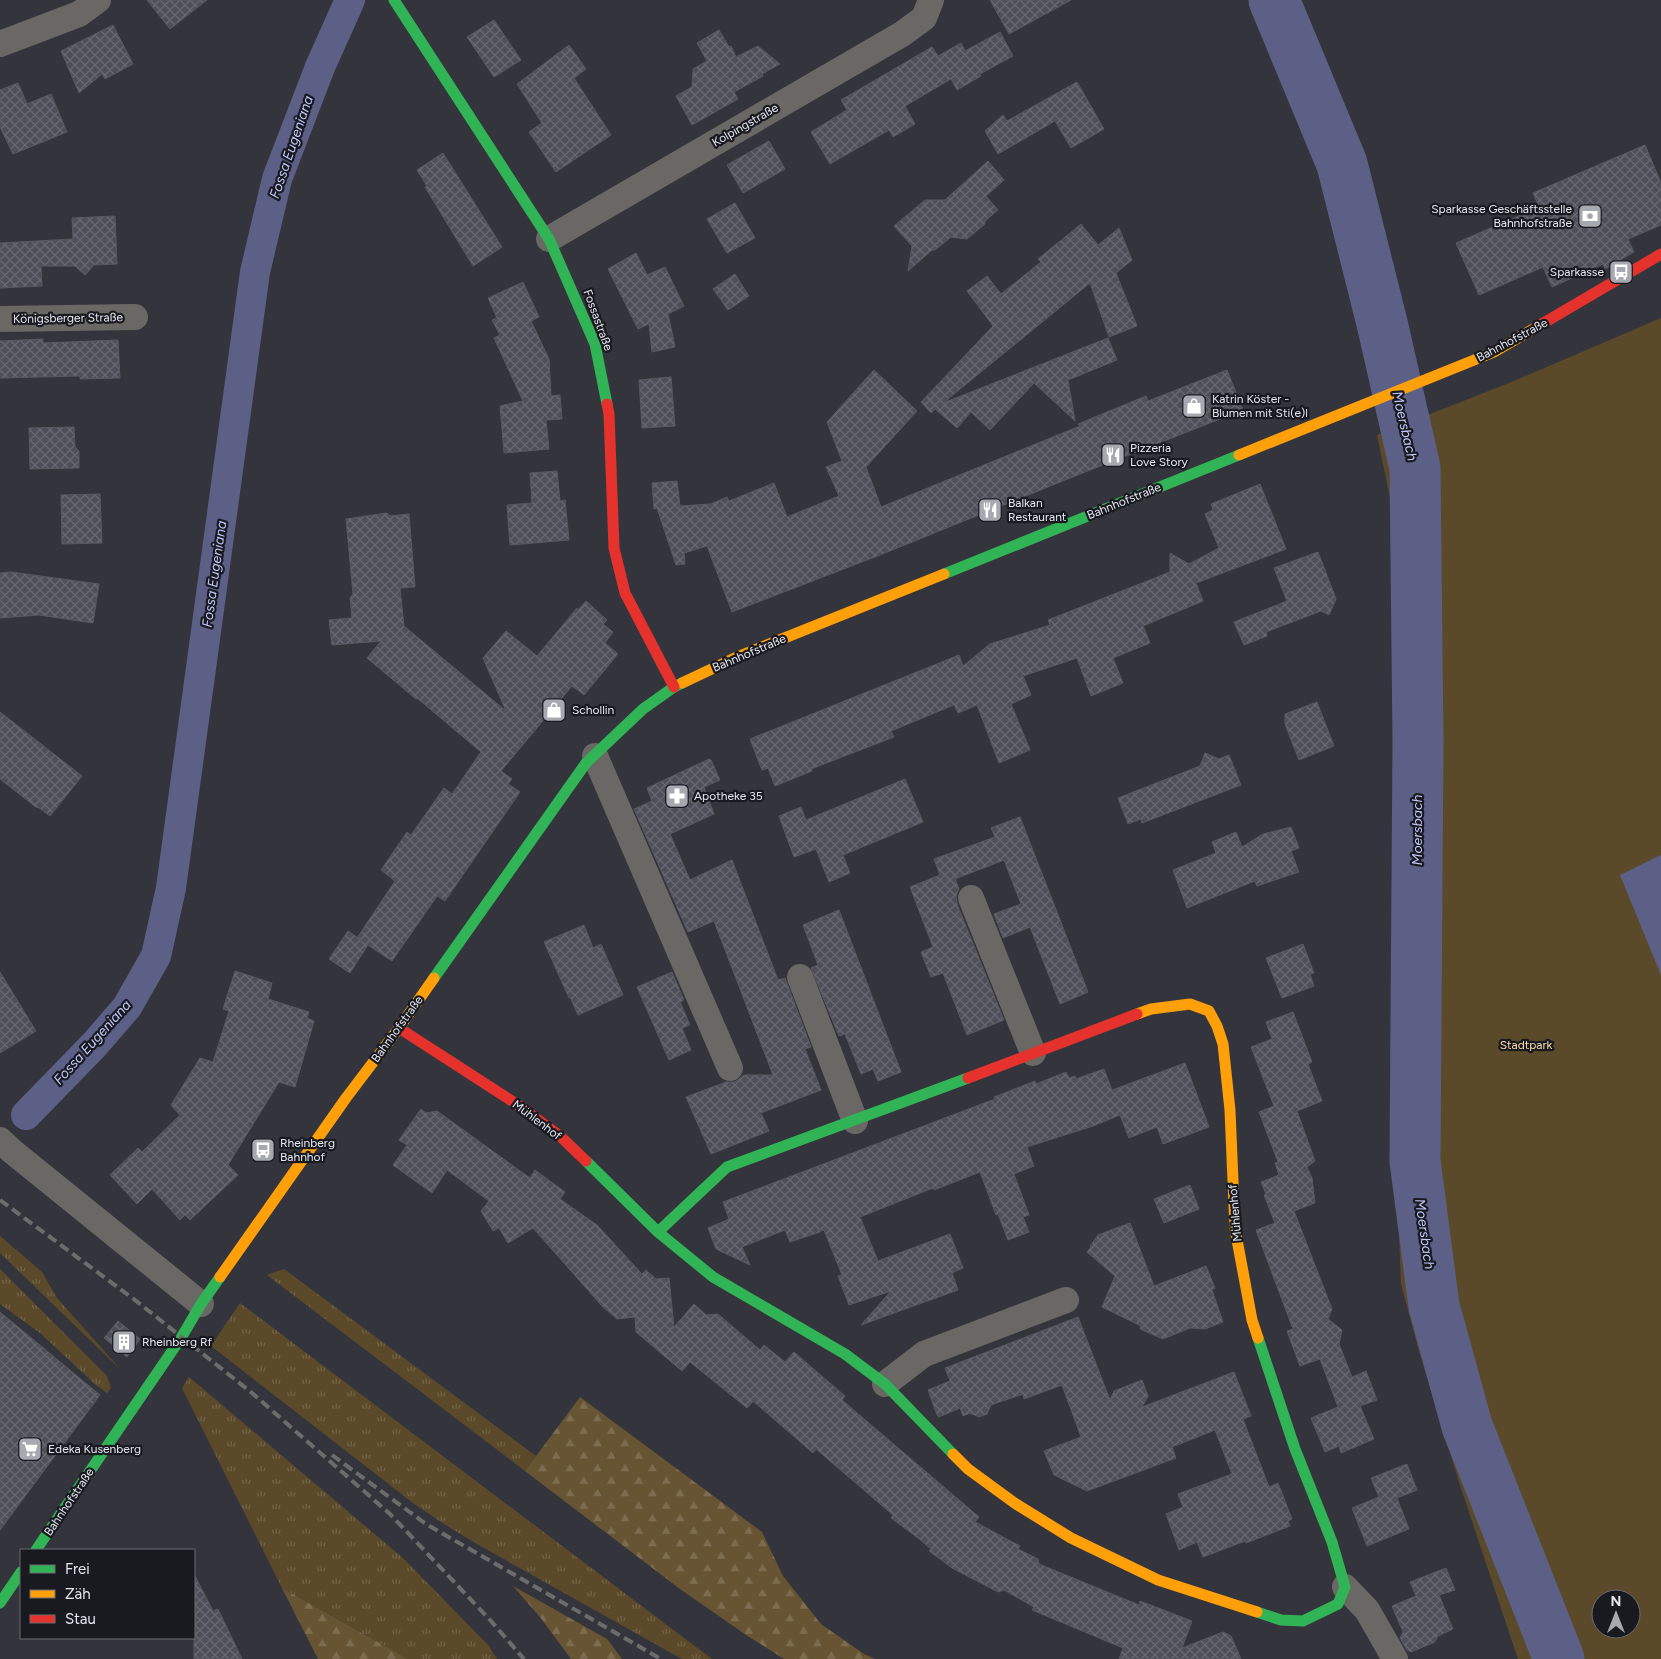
<svg xmlns="http://www.w3.org/2000/svg" width="1661" height="1659" viewBox="0 0 1661 1659" font-family="Figtree,sans-serif">
	<style>
		.grass { fill: url(#grass-tufts) }
		.forest { fill: url(#forest-firs) }
		.park { fill: #5b4a2a; fill-rule: evenodd }
		.water { fill: #5c6086 }
		.lines { fill: none; stroke-linecap: round; stroke-linejoin: round }
		.canal { stroke: #5c6086; stroke-width: 30 }
		.river { stroke: #5c6086; stroke-width: 51 }
		.building { fill: url(#building-cross-hatch); stroke: #585960 }
		.street { stroke: #6a6864; stroke-width: 26 }
		.fast { stroke: #30b455; stroke-width: 11 }
		.slow { stroke: #ff9f0a; stroke-width: 11 }
		.jam { stroke: #e5322d; stroke-width: 11 }
		.rail { stroke: #6d6c6c; stroke-width: 4; stroke-dasharray: 10 5; stroke-linecap: butt }
		.labels { text-anchor: middle; stroke-width: 4.5; stroke-linejoin: round; paint-order: stroke }
		.street-label { font-size: 12px; fill: #e5e7ef; stroke: #191a20 }
		.poi-label { font-size: 12px; fill: #e5e7ef; stroke: #191a20; text-anchor: start }
		.park-label { font-size: 12px; fill: #fcdfaa; stroke: #191a20 }
		.water-label { font-size: 14px; font-style: italic; fill: #c2c7fd; stroke: #191a20 }
	</style>
	<defs>
		<pattern id="grass-tufts" width="24" height="20" patternUnits="userSpaceOnUse" patternTransform="scale(1.25)"><rect width="24" height="20" fill="#5b4a2a"/><path d="M3 7l-1-3M5 7V3M7 7l1-3M15 17l-1-3M17 17v-4M19 17l1-3" fill="none" stroke="#726449"/></pattern>
		<pattern id="forest-firs" width="22" height="20" patternUnits="userSpaceOnUse" patternTransform="scale(1.25)"><rect width="22" height="20" fill="#675432"/><path d="M5 1l3.5 6h-7zM16 11l3.5 6h-7z" fill="#7d6d50"/></pattern>
		<pattern id="building-cross-hatch" width="8" height="8" patternUnits="userSpaceOnUse" patternTransform="scale(1.25)"><rect width="8" height="8" fill="#4e4f59"/><path d="M0 0l8 8M0 8l8-8" fill="none" stroke="#676871"/></pattern>
	</defs>
	<rect width="100%" height="100%" fill="#34353c"/>
	<path class="grass" d="M0,1236l42,36 15,26 65,73 -122,-118z
		M0,1269l107,107 4,12 -4,5 -11,-8 -56,-52 -40,-29z
		M284,1269l252,187 -11,15 -258,-196z
		M240,1303l472,356h-30l-205,-115 -33,-20 -31,-21 -202,-157z
		M189,1377l214,181 86,88 8,13h-89l-126,-71 -100,-200z"/>
	<path class="forest" d="M580,1397l182,135 21,44 38,48 43,30 11,5h-91l-38,-24 -66,-46 -155,-118z
		M513,1586l94,53 15,20h-51l-31,-42z
		M282,1588l126,71h-90z"/>
	<path class="park" d="M1661,318v1341h-143l-60,-180 -39,-128 -18,-67 -9,-236 1,-161 8,-235 -5,-125 -19,-92 137,-54zM1601,1599h30v30h-30z"/>
	<path class="water" d="M1661,855v120l-41,-100z"/>
	<g class="lines">
		<path class="canal" d="M26,1115l69,-71 32,-37 29,-51 15,-68 84,-616 22,-93 43,-112 30,-67"/>
		<path class="river" d="M1274,0l68,164 40,159 33,145 3,272 -3,421 19,145 33,120 92,233"/>
	</g>
	<path class="building" d="M147,0h60l-37,29z
		M990,0h81l-62,34z
		M494,20l27,40 -27,17 -27,-40z
		M113,25l20,39 -28,15 -3,-5 -23,19 -18,-42z
		M719,30l10,17 2,-1 5,11 22,-11 22,18 -18,10 1,2 -29,16 4,7 -46,26 -16,-29 16,-9 1,-18 14,-8 -10,-18z
		M1000,32l13,24 -33,18 1,2 -24,14 -6,-11 -46,27 10,18 -22,13 -4,-7 -59,34 -19,-32 36,-22 -6,-10 91,-53 6,9 23,-13 4,8z
		M569,45l17,24 -12,9 37,57 -55,37 -27,-40 13,-9 -25,-39z
		M1077,82l27,47 -33,19 -16,-27 -57,33 -13,-23 18,-16 4,6z
		M18,83l9,21 24,-10 16,38 -54,22 -13,-27v-37z
		M769,141l16,28 -42,24 -16,-28z
		M1645,145l16,38v42l-33,14 6,13 -29,17 -2,-5 -51,23 -9,-20 -64,28 -23,-52 83,-36 -6,-14z
		M443,153l59,94 -29,19 -48,-79 2,-1 -10,-16z
		M988,161l16,19 -18,16 12,14 -13,11v3l-18,15 -16,-2 -16,13h-3l-24,21 4,-25 -18,-20 31,-26h20z
		M735,203l20,35 -28,15 -20,-34z
		M115,216l2,48 -23,1 -9,10 -10,-9h-34l1,20 -42,2v-45l73,-4 -1,-21z
		M1081,224l17,21 21,-17 13,32 -16,13 21,53 -28,11 -19,-54 -147,120 165,-65 9,22 -49,20 7,41 -41,-38 -44,47 -19,-18 -14,16 -22,-19 -4,4 -10,-11 72,-76 -26,-35 20,-15 14,18 40,-32 -3,-3z
		M636,253l11,22 18,-8 19,39 -16,8 7,33 -23,5 -3,-28 -11,5 -30,-60z
		M735,274l14,22 -21,14 -15,-21z
		M523,282l16,35 -8,4 18,38 2,37 9,-1 2,24 -16,1 3,29 -45,4 -4,-47 23,-5 -29,-63 6,-3 -8,-15 5,-2 -9,-20z
		M43,339v4l75,-3 2,38 -40,1v-3l-80,2v-37z
		M874,370l43,41 -51,56 15,40 199,-81 -2,-2 68,-28 2,5 79,-31 16,40 -158,62 -205,83 -148,57 -25,-66 -23,7 1,11 -9,1 -19,-57 -3,1 -2,-26 25,-2 3,25 31,-2 16,-7 2,4 45,-18 13,34 52,-21 -13,-29 16,-6 -15,-39z
		M671,377l4,49 -33,2 -3,-48z
		M74,427l1,20 4,4v17l-49,1 -1,-41z
		M557,471l3,30 5,-1 4,40 -59,5 -3,-40 25,-2 -2,-30z
		M1260,484l26,65 -90,34 7,18 -60,25 7,17 -37,15 10,25 -32,13 -14,-38 -54,18 8,19 -20,9 19,46 -31,13 -22,-58 -19,8 -4,-8 -63,26 3,6 -83,32 1,2 -37,15 -7,-18 -6,2 -12,-31 209,-84 4,11 27,-22 60,-19 -2,-5 122,-48v-19l19,11 30,-16 -14,-34 8,-4 -2,-6z
		M100,494l2,49 -40,1 -1,-49z
		M387,513l3,3 19,-2 6,73 -15,1 4,38 102,85 -23,-53 23,-27 31,25 40,-48 1,2 8,-9 21,19 -4,4 10,8 -8,11 13,11 -34,41 -12,-9 -71,85 11,8 -4,5 12,8 -75,109 -8,-5 -45,65 -35,-23 38,-57 -14,-11 26,-38 4,3 33,-47 8,6 29,-42 -64,-54 -1,1 -49,-41 14,-17 -49,4 -3,-25 23,-2 -2,-20 3,-4 -7,-75z
		M1318,552l18,47 -7,16 -8,-4 -55,21 1,4 -23,9 -10,-23 53,-21 -13,-33z
		M11,572l88,12 -6,39 -54,-8 -39,3v-45z
		M1317,702l17,44 -35,14 -14,-36v-10z
		M0,712l82,64 -32,40 -12,-9 -1,1 -37,-29z
		M1205,753l14,6 10,-4 12,30 -99,38 -1,-4 -13,5 -10,-26 82,-32z
		M709,759l2,1 9,20 -16,7 10,27 -44,20 20,46 42,-20 46,120 7,-2 26,69 -6,2 16,41 -60,23 8,18 -58,23 -25,-57 40,-15h9l9,-7h29l-59,-154 -26,11 -54,-123 18,-8 -5,-13z
		M905,779l18,43 -80,33 7,18 -21,9 -13,-33 -22,8 -15,-41 22,-9 5,13z
		M1020,817l68,175 -28,12 -30,-77 -27,11 -9,-24 27,-10 -17,-44 -49,19 4,10 -3,7 1,8 47,116 -37,15 -24,-62 -12,4 -10,-25 12,-5 -23,-60 30,-12 -6,-16 61,-22 -4,-9z
		M1291,827l8,21 -8,3 8,21 -42,14 -2,-5 -68,27 -14,-38 43,-17 -4,-11 24,-10 6,15 21,-13z
		M839,910l62,162 -23,9 -5,-12 -12,5 -16,-40 -6,2 -28,-68 7,-3 -15,-40z
		M584,925l9,23 8,-4 22,51 -45,20 -8,-18 -1,1 -25,-56z
		M348,931l20,14 -18,28 -21,-14z
		M1303,944l11,29 -4,1 4,12 -32,12 -16,-40z
		M235,971l37,12 -4,16 41,13 -2,6 7,3 -19,66 -16,-5 -51,83 10,10 -48,45 -5,-5 -5,5 -28,-31 -15,15 -27,-29 28,-27 4,4 38,-37 -9,-10 29,-47 13,4 16,-51 -6,-2z
		M0,972l36,59 -36,22z
		M672,972l12,28 -4,2 10,23 -8,3 9,22 -22,10 -32,-73z
		M1293,1012l19,50 -4,2 14,37 -25,10 18,50 -8,6 5,11 3,25 -21,8 38,98 -4,10 14,11 -3,14 13,33 14,-6 11,29 -17,6 14,33 -33,14 -2,-7 -14,6 -14,-34 27,-11 -18,-48 -20,7 -13,-35 6,-2 -37,-99 19,-7 -11,-28 2,-1 -5,-12 18,-7 -4,-12 3,-1 -19,-50 15,-6 -23,-59 21,-8 -6,-17z
		M1185,1063l24,64 -46,17 -6,-17 -28,11 -9,-23 -27,11 -66,21 7,19 -20,8 15,41 -6,2 6,15 -21,8 -10,-26 -2,1 -16,-43 -46,18 -1,-2 -73,29 18,44 72,-27 13,34 -11,5 6,17 -97,35 30,-34 -42,14 -11,-29 4,-1 -18,-45 -3,1 -1,-4v5l-30,10 -5,-12 -43,17 8,18 -34,-16 -8,-21 21,-9 -6,-17 272,-103 -1,-2 41,-16 1,3 30,-12 3,6 6,-2 1,3 28,-10 8,21z
		M421,1109l5,4 11,-2 93,67 5,-8 30,22 -5,7 37,26 45,49 4,-4 10,9 13,-1 5,49 20,-23 12,11 12,-1 42,36 4,-5 21,17 9,-10 51,44 -3,4 137,117 -4,5 45,24 -2,3 20,10 1,5 100,41 1,-4 52,20 -10,27 41,-16 8,4 10,23h-122l4,-11 -91,-38 2,-3 -30,-17 -6,2 -46,-24 -23,-17 2,-2 -13,-11 -27,-20 2,-3 -77,-66 -3,4 -60,-52 -6,7 -57,-46 -8,9 -46,-39 -1,-15 -18,2 -15,-13 -69,-78 -25,15 -9,-15 -6,3 -12,-20 8,-10 -42,-31 -15,23 -39,-28 14,-20 -8,-5z
		M1190,1185l9,24 -35,14 -10,-24z
		M1130,1223l24,63 52,-20 9,22 -3,2 11,32 -18,7 -15,-1 -27,11 -23,-10 1,-3 -39,-19 13,-31 -28,-24 4,-5 -1,-1 8,-11z
		M0,1312l100,83 -100,135z
		M1078,1317l32,83 4,-9 28,-11 6,16 -6,11 92,-35 17,44 -8,3 26,68 9,-4 14,36 -4,2 2,5 -44,17 -1,-2 -42,16 -6,-15 -18,8 -13,-36 17,-7 -5,-13 54,-20 -17,-44 -43,17 4,11 -89,33 -33,-16 -10,-24 37,-14 -19,-52 -38,14 -1,-5 -32,11 -4,9 -8,3 -9,-4 -7,3 -3,-8 -21,9 -2,-2 -9,-25 22,-9 -5,-13z
		M118,1321l22,18 -13,18 -23,-19z
		M1407,1464l10,26 -20,8 12,31 -42,17 -15,-38 27,-11 -8,-19z
		M1446,1568l9,22 -16,5 14,34 -15,7 -3,6 -24,10 -4,-2 -7,-12 3,-6 -11,-26 24,-10 -6,-14z
		M194,1574l19,37 5,-2 24,50h-48z"/>
	<g class="lines">
		<path class="street" d="M0,44l79,-30 19,-14
			M549,239l353,-205 22,-16 7,-18
			M0,319l135,-2
			M595,756l135,312
			M971,898l62,155
			M800,977l55,144
			M0,1140l13,12 188,152
			M885,1384l39,-30 142,-54
			M1345,1587l22,23 28,49"/>
		<path class="fast" d="M394,0l155,239 46,105 12,60
			M944,574l295,-119
			M434,978l152,-215 57,-54 31,-22 8,-4
			M586,1161l72,71 55,45 132,77 40,30 68,70
			M658,1232l69,-65 241,-89
			M36,1550l145,-212 20,-34 19,-27
			M0,1603l21,-31
			M1257,1612l24,8 22,1 35,-17 7,-17 -13,-45 -37,-93 -37,-111"/>
		<path class="slow" d="M1239,455l255,-103 41,-24
			M682,683l55,-26 207,-83
			M1137,1014l14,-5 39,-5 19,7 8,15 6,18 7,66 5,119 17,91 6,18
			M220,1277l126,-179 53,-70 35,-50
			M953,1454l15,15 48,35 55,34 87,42 99,32"/>
		<path class="jam" d="M1535,328l126,-74
			M607,404l2,10 5,134 11,45 49,94
			M399,1028l119,77 43,32 25,24
			M968,1078l169,-64"/>
		<path class="rail" d="M0,1200l135,100 117,93 138,121 101,107 33,38
			M332,1455l94,69 235,135"/>
	</g>
	<defs>
		<g id="bank-square" transform="scale(1.25)"><rect x="-9" y="-9" width="18" height="18" rx="4" fill="#a7a9b0" stroke="#191a20"/><path d="M-6-4H6V4H-6ZM0-2.3a2.3 2.3 0 1 0 0 4.6a2.3 2.3 0 1 0 0-4.6Z" fill="#fff"/></g>
		<g id="bus-square" transform="scale(1.25)"><rect x="-9" y="-9" width="18" height="18" rx="4" fill="#a7a9b0" stroke="#191a20"/><path d="M-5-6H5V4H4V6H2V4H-2V6H-4V4H-5ZM-3.5-4V0h7V-4ZM-3.5 1.2v1.5H-2V1.2ZM2 1.2v1.5H3.5V1.2Z" fill="#fff"/></g>
		<g id="shop-square" transform="scale(1.25)"><rect x="-9" y="-9" width="18" height="18" rx="4" fill="#a7a9b0" stroke="#191a20"/><path d="M-5-2.5h2.3a2.7 3.5 0 0 1 5.4 0H5L5.5 6h-11ZM-1.5-2.5h3a1.5 2.3 0 0 0-3 0Z" fill="#fff"/></g>
		<g id="restaurant-square" transform="scale(1.25)"><rect x="-9" y="-9" width="18" height="18" rx="4" fill="#a7a9b0" stroke="#191a20"/><path d="M-5-6h1v4h1v-4h1v4h1v-4h1v5L-1.5 .5V6h-2V.5L-5-1ZM5-6V6H3V1.5H1.5Q1.5-4 5-6Z" fill="#fff"/></g>
		<g id="pharmacy-square" transform="scale(1.25)"><rect x="-9" y="-9" width="18" height="18" rx="4" fill="#a7a9b0" stroke="#191a20"/><path d="M-2-6h4v4h4v4h-4v4h-4v-4h-4v-4h4Z" fill="#fff"/></g>
		<g id="building-square" transform="scale(1.25)"><rect x="-9" y="-9" width="18" height="18" rx="4" fill="#a7a9b0" stroke="#191a20"/><path d="M-4-6H4V6H1V3H-1V6H-4ZM-2.5-4.3h1.7v1.8h-1.7ZM.8-4.3h1.7v1.8H.8ZM-2.5-1h1.7V.8h-1.7ZM.8-1h1.7V.8H.8Z" fill="#fff"/></g>
		<g id="supermarket-square" transform="scale(1.25)"><rect x="-9" y="-9" width="18" height="18" rx="4" fill="#a7a9b0" stroke="#191a20"/><path d="M-6-5.5h2.5l.6 2H6L4.5 2H-2.5L-4.4-4H-6ZM-1.5 3.2a1.3 1.3 0 1 0 .1 0ZM3 3.2a1.3 1.3 0 1 0 .1 0Z" fill="#fff"/></g>
	</defs>
	<g fill-rule="evenodd">
		<use href="#bank-square" x="1590" y="216"/>
		<use href="#bus-square" x="1621" y="272"/>
		<use href="#shop-square" x="1194" y="406"/>
		<use href="#restaurant-square" x="1113" y="455"/>
		<use href="#restaurant-square" x="990" y="510"/>
		<use href="#shop-square" x="554" y="710"/>
		<use href="#pharmacy-square" x="677" y="796"/>
		<use href="#bus-square" x="263" y="1150"/>
		<use href="#building-square" x="124" y="1342"/>
		<use href="#supermarket-square" x="30" y="1449"/>
	</g>
	<g class="labels">
		<g class="street-label">
			<text transform="translate(745 125) rotate(-30)" y="4">Kolpingstraße</text>
			<text transform="translate(68 318) rotate(-1)" y="4">Königsberger Straße</text>
			<text transform="translate(598 320) rotate(70)" y="4">Fossastraße</text>
			<text transform="translate(1512 340) rotate(-28)" y="4">Bahnhofstraße</text>
			<text transform="translate(1124 501) rotate(-22)" y="4">Bahnhofstraße</text>
			<text transform="translate(749 653) rotate(-23)" y="4">Bahnhofstraße</text>
			<text transform="translate(397 1029) rotate(-54)" y="4">Bahnhofstraße</text>
			<text transform="translate(537 1120) rotate(37)" y="4">Mühlenhof</text>
			<text transform="translate(1235 1213) rotate(-95)" y="4">Mühlenhof</text>
			<text transform="translate(69 1502) rotate(-56)" y="4">Bahnhofstraße</text>
		</g>
		<g class="poi-label">
			<text x="1572" y="213" text-anchor="end">Sparkasse Geschäftsstelle<tspan x="1572" dy="14">Bahnhofstraße</tspan></text>
			<text x="1604" y="276" text-anchor="end">Sparkasse</text>
			<text x="1212" y="403">Katrin Köster -<tspan x="1212" dy="14">Blumen mit Sti(e)l</tspan></text>
			<text x="1130" y="452">Pizzeria<tspan x="1130" dy="14">Love Story</tspan></text>
			<text x="1008" y="507">Balkan<tspan x="1008" dy="14">Restaurant</tspan></text>
			<text x="572" y="714">Schollin</text>
			<text x="694" y="800">Apotheke 35</text>
			<text x="280" y="1147">Rheinberg<tspan x="280" dy="14">Bahnhof</tspan></text>
			<text x="142" y="1346">Rheinberg Rf</text>
			<text x="48" y="1453">Edeka Kusenberg</text>
		</g>
		<g class="park-label">
			<text x="1526" y="1049">Stadtpark</text>
		</g>
		<g class="water-label">
			<text transform="translate(291 147) rotate(-71)" y="5">Fossa Eugeniana</text>
			<text transform="translate(1405 426) rotate(77)" y="5">Moersbach</text>
			<text transform="translate(214 574) rotate(-82)" y="5">Fossa Eugeniana</text>
			<text transform="translate(1417 830) rotate(-90)" y="5">Moersbach</text>
			<text transform="translate(92 1042) rotate(-48)" y="5">Fossa Eugeniana</text>
			<text transform="translate(1425 1234) rotate(82)" y="5">Moersbach</text>
		</g>
	</g>
	<rect x="20" y="1549" width="175" height="90" fill="#191a20" stroke="#6b6c73"/>
	<rect x="30" y="1565" width="25" height="8" fill="#30b455" stroke="#6b6c73"/>
	<text x="65" y="1574" font-size="15" fill="#e5e7ef">Frei</text>
	<rect x="30" y="1590" width="25" height="8" fill="#ff9f0a" stroke="#6b6c73"/>
	<text x="65" y="1599" font-size="15" fill="#e5e7ef">Zäh</text>
	<rect x="30" y="1615" width="25" height="8" fill="#e5322d" stroke="#6b6c73"/>
	<text x="65" y="1624" font-size="15" fill="#e5e7ef">Stau</text>
	<g transform="translate(1616 1614)"><circle r="24" fill="#191a20" stroke="#6b6c73"/>
	<path d="M0-4L9 19L0 12L-9 19Z" fill="#a7a9b0"/>
	<text y="-8" font-size="14" font-weight="bold" text-anchor="middle" fill="#e5e7ef">N</text>
	</g>
</svg>
